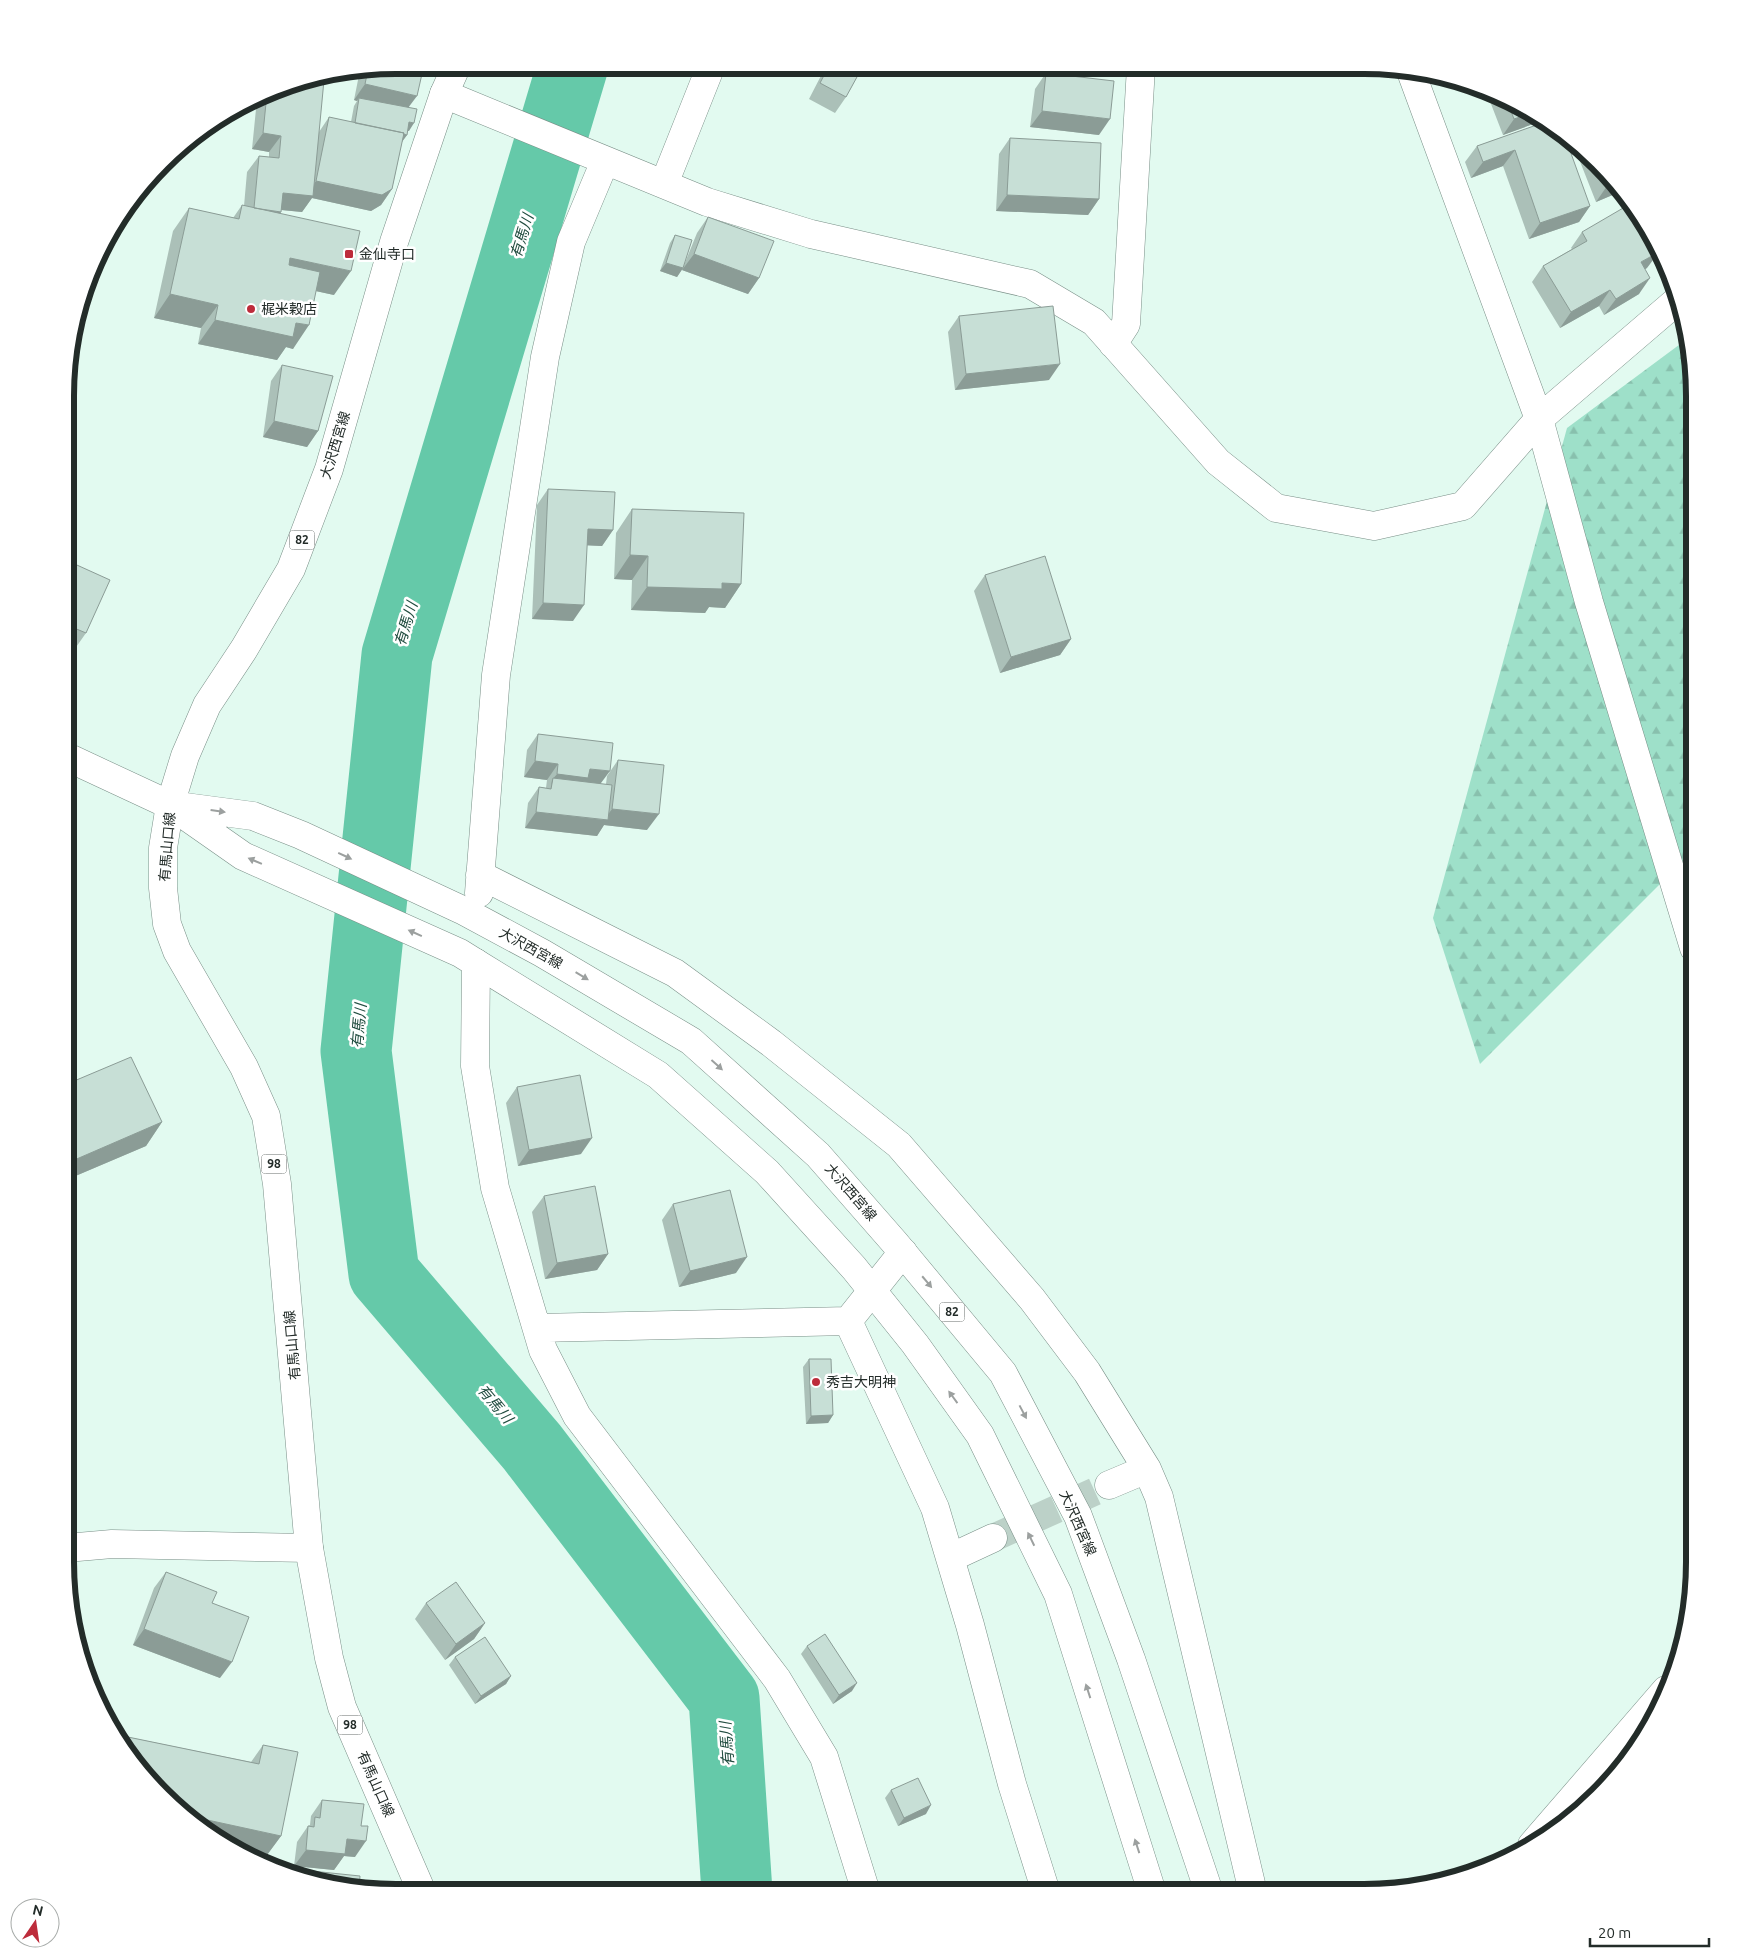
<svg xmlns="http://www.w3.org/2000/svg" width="1760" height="1958" viewBox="0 0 1760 1958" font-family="Ubuntu,'Noto Sans JP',sans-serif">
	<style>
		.forest { fill: url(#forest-firs) }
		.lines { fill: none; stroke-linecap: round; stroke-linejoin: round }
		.river { stroke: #65c9a9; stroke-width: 71 }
		.minor-tunnel { stroke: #bcd1c8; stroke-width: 28; stroke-dasharray: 28 14; stroke-linecap: butt }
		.minor-casing { stroke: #798f87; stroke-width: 29 }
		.tertiary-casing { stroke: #798f87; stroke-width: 29 }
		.primary-casing { stroke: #798f87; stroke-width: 29 }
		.minor { stroke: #fff; stroke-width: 28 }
		.tertiary { stroke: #fff; stroke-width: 28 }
		.primary { stroke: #fff; stroke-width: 28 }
		.wall { fill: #abc0b8 }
		.shaded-wall { fill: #8b9c96 }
		.building { fill: #c7dfd6; stroke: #8b9c96 }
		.oneway { fill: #9ca09f }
		.poi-dot { fill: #bd2c3b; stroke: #fff; stroke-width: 2 }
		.labels { text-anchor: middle; stroke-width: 5; stroke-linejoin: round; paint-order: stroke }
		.shield { fill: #fff; stroke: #656b69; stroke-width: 1 }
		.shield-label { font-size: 12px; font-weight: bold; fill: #232c29 }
		.poi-label { font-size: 14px; fill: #232c29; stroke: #fff; text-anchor: start }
		.street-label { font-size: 14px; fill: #232c29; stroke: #fff }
		.water-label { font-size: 15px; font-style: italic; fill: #224d40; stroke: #fff }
		.rim { fill: none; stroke: #232c29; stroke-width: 6 }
	</style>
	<defs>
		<pattern id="forest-firs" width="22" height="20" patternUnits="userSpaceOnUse" patternTransform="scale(1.25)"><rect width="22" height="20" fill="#9ee0c9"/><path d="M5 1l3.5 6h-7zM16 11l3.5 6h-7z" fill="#88c0ad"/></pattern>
	</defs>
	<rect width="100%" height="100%" fill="#e2faf0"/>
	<path class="forest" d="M1687,339l7,36v475l-214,214 -47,-146 134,-490z"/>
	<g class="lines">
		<path class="river" d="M573,65l-176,590 -41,396 28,223 148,173 192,251 13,194"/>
		<path class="minor-tunnel" d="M993,1538l116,-53"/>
		<g class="minor-casing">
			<path id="minor" d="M1410,69l129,350 50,183 105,346
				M444,94l263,108 104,32 219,50 64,38 124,140 58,46 98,18 89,-20 76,-87 140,-120
				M664,184l47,-118
				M1113,344l13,-20 15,-257
				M480,875l195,98 96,70 128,102 133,154 55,73 60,97 12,28 94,395
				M479,893l17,-218 49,-318 26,-115 34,-81
				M476,963l-1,103 20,122 48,162 34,66 200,263 47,78 42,135
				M848,1321l87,187 35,117 42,159 34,108
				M537,1328l311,-7 55,-69
				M1109,1485l38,-16
				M950,1558l43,-20"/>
		</g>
		<g class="tertiary-casing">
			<path id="tertiary" d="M67,757l103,48
				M66,1548l46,-4 197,4"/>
		</g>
		<g class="primary-casing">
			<path id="primary" d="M170,805l83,11 48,19 161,75 80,43 149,88 127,114 77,88 108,130 75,143 53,143 78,233
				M173,807l70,49 217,97 16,10 182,112 109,97 87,96 61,76 65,91 78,159 94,298
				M1532,1845l134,-155
				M422,1892l-80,-185 -13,-49 -20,-110 -32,-364 -11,-68 -22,-49 -67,-116 -10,-27 -4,-36v-40l7,-43 15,-49 22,-51 37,-56 47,-80 38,-100 65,-227 50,-148 13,-29"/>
		</g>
		<use href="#minor" class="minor"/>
		<use href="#tertiary" class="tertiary"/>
		<use href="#primary" class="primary"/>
	</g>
	<path class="wall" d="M396,65l13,42v24h-2v4l-5,7 -10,47 -11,16 -10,6 -59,-13 -10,14 -21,-2 -1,4 54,81 -18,-4 -23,58 -7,-2 -9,13 -79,-16 3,-16 -47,-10 19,-87 16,-23 44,10 9,-13 2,1 3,-34 12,-16 10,1v-5l-17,-3 4,-40 8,-12 1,-3 25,-11 29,49 10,-15 22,5 3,-16 3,-5 -3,-1 5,-25h-3l1,-3z
		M826,66h37l-17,31 -11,16 -26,-14z
		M1046,73l53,62 -69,-8 5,-38z
		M1486,91l54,26 -4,6 -33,12z
		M1548,121l42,85 -11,16 -50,17 -26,-73 -32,12 -6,-16 12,-16z
		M1010,138l89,61 -11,16 -92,-4 3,-57z
		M1585,151l13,11 24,29 -26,11 -17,-43z
		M708,217l51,61 -11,16 -66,-24 15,-37z
		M1582,232l65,36 -2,1 -6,25 -35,21 -5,-9 -39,22 -28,-46 11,-16 29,-17 -1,-1z
		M675,235l8,33 -6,9 -17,-6 10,-28z
		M959,316l90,64 -94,10 -7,-58z
		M282,365l36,66 -11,16 -44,-10 8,-56z
		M548,489l65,41 -11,16 -15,-1 -14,76 -41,-2 5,-114z
		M632,509l109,75 -16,24 -16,-1 -4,6 -74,-3 1,-30 -18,-1 2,-46z
		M68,561l18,72 -19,27z
		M985,575l86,64 -11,16 -60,18 -26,-82z
		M538,734l63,50h5l1,-8 11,-16 29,70 -43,-5 -7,11 -72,-8 3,-25 11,-16 7,1 1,-8 -23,-3 3,-27z
		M67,1084l95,38 -16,24 -80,34z
		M517,1087l64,67 -63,12 -12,-63z
		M544,1196l64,58 -11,16 -52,9 -13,-67z
		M673,1204l63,69 -57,14 -17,-67z
		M809,1359l24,56 -5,8 -22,1 -3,-57z
		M166,1572l46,31 8,75 -87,-33 21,-57z
		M426,1603l59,20 -11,16 -29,21 -30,-41z
		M807,1646l45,45 -19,13 -32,-50z
		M455,1657l56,19 -5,8 -31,20 -26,-39z
		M123,1736l128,26 12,-17 18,91 -17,23 -16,-3 -17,-7 -69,-53 -41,-50 -2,-4z
		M891,1790l35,24 -28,12 -13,-28z
		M322,1800l33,57 -11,-1 -10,14 -40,-4 3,-24 11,-16 2,-1 1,-9z
		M302,1870l8,12 -13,-6z"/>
	<path class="shaded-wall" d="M358,71h4l-3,4h-3z
		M365,84l52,12 -12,16 -46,-14 -2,3 -3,-1z
		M1042,111l68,8 -11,16 -69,-8z
		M1532,113l8,4 -4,6 -33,12 11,-16z
		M409,122l5,1 -5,8 -5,-1z
		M354,125l53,10 -6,8z
		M263,133l18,3 -12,16 -17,-3z
		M1515,150l-12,16 -32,12 12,-16z
		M316,181l76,8 -11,16 -10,6 -59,-13 -10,14 -30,-3 11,-16 22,2z
		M1615,183l7,8 -26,11 11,-16z
		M1007,195l92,4 -11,16 -92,-4z
		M1590,206l-11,16 -50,17 11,-16z
		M254,209l27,3 -11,16z
		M1659,252l-12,16 -18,10 12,-16z
		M694,254l65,24 -11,16 -66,-24z
		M290,258l61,13 -17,24 -60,-13z
		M666,263l17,5 -6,9 -17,-6z
		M1650,278l-11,16 -35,21 12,-16z
		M1610,290l-11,16 -39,22 11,-16z
		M170,294l48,11 -17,23 -47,-10z
		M215,320l81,3 13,2 -16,24 -7,-2 -9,13 -79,-16z
		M1060,364l-11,16 -94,10 11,-16z
		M274,421l44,10 -11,16 -44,-10z
		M588,529l25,1 -11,16 -25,-1z
		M630,555l18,1 -16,24 -18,-1z
		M722,583l19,1 -16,24 -16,-1 -4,6 -74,-3 16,-23z
		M543,603l41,2 -11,16 -41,-2z
		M1071,639l-11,16 -60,18 11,-16z
		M535,761l23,3 -11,16 -23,-3z
		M590,769l20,2 -12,16 -47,2 1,-9 5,-6z
		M612,809l47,5 -12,16 -43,-5 -7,11 -72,-8 11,-16 68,8z
		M162,1122l-16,24 -80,34v-11l6,-8z
		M592,1138l-11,16 -63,12 11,-16z
		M608,1254l-11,16 -52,9 12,-16z
		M747,1257l-11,16 -57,14 11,-16z
		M833,1415l-5,8 -22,1 5,-8z
		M485,1623l-11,16 -29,21 11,-16z
		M144,1629l88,33 -12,16 -87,-33z
		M511,1676l-5,8 -31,20 6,-8z
		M857,1683l-5,8 -19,13 6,-9z
		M931,1805l-5,9 -28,12 6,-8z
		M189,1816l92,20 -17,23 -16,-3 -17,-7z
		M347,1839l19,2 -11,16 -11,-1 -10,14 -40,-4 12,-16z"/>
	<path class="building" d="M396,65h28l-7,31 -52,-12 3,-14z
		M829,66h34l-17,31 -26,-14z
		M1046,73l68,8 -4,38 -68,-8z
		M311,79l13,1 -11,116 -30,-3 -2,19 -27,-4 5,-52 20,2 2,-22 -18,-3 4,-40 7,1v-5l16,-6z
		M359,98l58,11 -3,14 -5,-1 -2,13 -4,-1 1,-1 -49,-10z
		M1507,101l25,12 -18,6z
		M329,117l75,16 -12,56 -10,6 -66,-14z
		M1548,121l16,13 26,72 -50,17 -25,-73 -32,12 -6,-16z
		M1010,138l91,5 -2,56 -92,-4z
		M1598,162l17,21 -8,3z
		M1630,204l29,48 -18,10 9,16 -34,21 -6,-9 -39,22 -28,-46 44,-25 -5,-9z
		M242,205l118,26 -9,40 -61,-13 -1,7 31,7 -11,53 -13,-2 -3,14 -78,-17 3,-15 -48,-11 19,-86 50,11z
		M708,217l66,24 -15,37 -65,-24z
		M675,235l17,5 -9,28 -17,-5z
		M1053,306l7,58 -94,10 -7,-58z
		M282,365l51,11 -15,55 -44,-10z
		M548,489l67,3 -2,38 -25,-1 -4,76 -41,-2z
		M632,509l112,4 -3,71 -19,-1v6l-75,-2 1,-31 -18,-1z
		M1045,556l26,83 -60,18 -26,-82z
		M68,561l42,19 -24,53 -19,-8z
		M538,734l75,9 -3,28 -20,-2 -2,9 -31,-4 1,-10 -23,-3z
		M618,760l46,5 -5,49 -47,-5z
		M553,778l59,7 -4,35 -72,-8 3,-25 12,2z
		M131,1057l31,65 -90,39 -6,-13 1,-64z
		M580,1075l12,63 -63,12 -12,-63z
		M595,1186l13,68 -51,9 -13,-67z
		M730,1190l17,67 -57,14 -17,-67z
		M809,1359h22l2,56 -22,1z
		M166,1572l51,20 -5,11 37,14 -17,45 -88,-33z
		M456,1582l29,41 -29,21 -30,-41z
		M825,1634l32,49 -18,12 -32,-49z
		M485,1637l26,39 -30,20 -26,-39z
		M123,1736l136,28 4,-19 35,7 -17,84 -92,-20 -27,-20 -41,-50z
		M918,1778l13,27 -27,13 -13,-28z
		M322,1800l42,4 -3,22h7l-2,15 -19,-2 -2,15 -39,-4 2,-24 6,1 1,-10 5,1z
		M302,1870l58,6 -1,14 -49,-8 -9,-4z"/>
	<defs><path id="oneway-solid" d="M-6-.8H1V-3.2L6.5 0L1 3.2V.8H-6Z" transform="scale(1.25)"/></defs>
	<g class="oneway">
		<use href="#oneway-solid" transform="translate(218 811) rotate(8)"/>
		<use href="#oneway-solid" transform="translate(345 856) rotate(25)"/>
		<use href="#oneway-solid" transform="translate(255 861) rotate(-157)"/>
		<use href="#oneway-solid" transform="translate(415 933) rotate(-156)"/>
		<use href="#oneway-solid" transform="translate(582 976) rotate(31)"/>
		<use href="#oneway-solid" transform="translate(717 1065) rotate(42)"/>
		<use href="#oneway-solid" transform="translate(927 1282) rotate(50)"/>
		<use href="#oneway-solid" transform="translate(953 1397) rotate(-126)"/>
		<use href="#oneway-solid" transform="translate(1023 1412) rotate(62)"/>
		<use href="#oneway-solid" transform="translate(1031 1539) rotate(-116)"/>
		<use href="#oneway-solid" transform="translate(1088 1691) rotate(-108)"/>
		<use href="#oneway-solid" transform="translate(1137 1846) rotate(-108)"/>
	</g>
	<g class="poi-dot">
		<rect x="344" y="249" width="10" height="10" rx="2.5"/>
		<circle cx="251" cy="309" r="5"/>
		<circle cx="816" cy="1382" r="5"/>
	</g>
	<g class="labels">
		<g class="shield">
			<rect x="289.5" y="530.5" width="25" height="19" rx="4"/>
			<rect x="261.5" y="1154.5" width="25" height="19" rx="4"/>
			<rect x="939.5" y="1302.5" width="25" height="19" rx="4"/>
			<rect x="337.5" y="1715.5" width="25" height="19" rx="4"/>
		</g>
		<g class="shield-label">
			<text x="302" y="544">82</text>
			<text x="274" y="1168">98</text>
			<text x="952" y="1316">82</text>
			<text x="350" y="1729">98</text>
		</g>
		<g class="poi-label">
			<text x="359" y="259">金仙寺口</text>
			<text x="261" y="314">梶米穀店</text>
			<text x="826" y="1387">秀吉大明神</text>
		</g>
		<g class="street-label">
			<text transform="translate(335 445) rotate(-73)" y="5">大沢西宮線</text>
			<text transform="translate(167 847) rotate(-85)" y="5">有馬山口線</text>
			<text transform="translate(531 948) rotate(29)" y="5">大沢西宮線</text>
			<text transform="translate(851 1192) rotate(49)" y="5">大沢西宮線</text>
			<text transform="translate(292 1345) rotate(-95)" y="5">有馬山口線</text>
			<text transform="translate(1078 1523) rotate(66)" y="5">大沢西宮線</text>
			<text transform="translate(376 1784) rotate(66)" y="5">有馬山口線</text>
		</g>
		<g class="water-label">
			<text transform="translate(522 236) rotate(-73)" y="5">有馬川</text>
			<text transform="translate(406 624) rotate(-73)" y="5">有馬川</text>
			<text transform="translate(359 1026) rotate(-85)" y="5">有馬川</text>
			<text transform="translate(495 1404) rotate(50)" y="5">有馬川</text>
			<text transform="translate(727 1744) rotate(-94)" y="5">有馬川</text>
		</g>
	</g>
	<path d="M0 0H1760V1958H0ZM396 74H1364A322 322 0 0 1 1686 396V1562A322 322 0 0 1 1364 1884H396A322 322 0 0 1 74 1562V396A322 322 0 0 1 396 74Z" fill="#fff" fill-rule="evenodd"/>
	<path class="rim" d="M396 74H1364A322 322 0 0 1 1686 396V1562A322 322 0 0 1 1364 1884H396A322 322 0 0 1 74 1562V396A322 322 0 0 1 396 74Z"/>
	<g transform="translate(35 1923) rotate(13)"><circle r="24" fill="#ffffff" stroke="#a7aba9"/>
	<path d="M0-4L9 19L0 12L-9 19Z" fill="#bd2c3b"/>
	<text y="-8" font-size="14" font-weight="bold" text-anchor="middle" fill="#232c29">N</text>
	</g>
	<path d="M1590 1938v8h119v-8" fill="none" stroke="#232c29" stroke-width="2.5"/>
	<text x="1598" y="1938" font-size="15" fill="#232c29" stroke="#ffffff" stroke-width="4" paint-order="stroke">20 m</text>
</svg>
